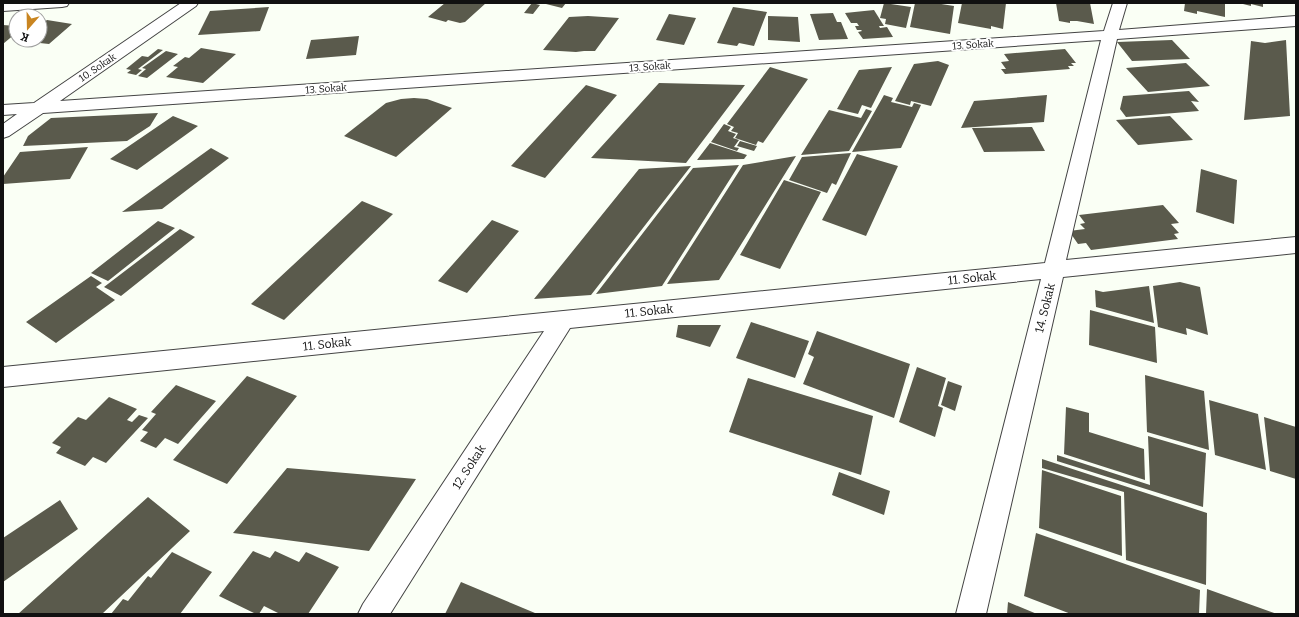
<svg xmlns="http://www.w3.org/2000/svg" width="1299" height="617" viewBox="0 0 1299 617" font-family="Bitter,serif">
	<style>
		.building { fill: #5a5a4c }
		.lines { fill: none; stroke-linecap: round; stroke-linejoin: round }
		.minor-casing { stroke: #444; stroke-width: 2 }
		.minor { fill: #fff; fill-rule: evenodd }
		.labels { text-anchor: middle; stroke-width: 4; stroke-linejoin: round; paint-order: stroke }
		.far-street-label { font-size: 10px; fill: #111; stroke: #fff }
		.street-label { font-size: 12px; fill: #111; stroke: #fff }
	</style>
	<rect width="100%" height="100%" fill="#fafff5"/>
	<path class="building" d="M445,3h41l-21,19 -5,1 -12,-3 -2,2 -18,-5z
		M532,3l8,2 -7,9 -9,-1z
		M542,3h24l-4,5z
		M884,3l27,4 -5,21 -21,-4 1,-5 -6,-1z
		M915,3h20l19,3 -4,28 -40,-7z
		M962,3h44l-3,26 -12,-3v3l-33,-6z
		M1056,3h34l4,21 -17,-3h-7v2l-11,-2z
		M1185,3h40v14l-28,-6v3l-13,-3z
		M1239,3h24v4l-12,-3v2z
		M269,7l-9,24 -62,4 12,-24z
		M733,7l34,5 -13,34 -15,-3 -2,3 -20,-3z
		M874,10l10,16h-5l1,2 7,-1 6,10 -30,2 -5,-7 4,-1 -1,-1h-4l-2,-4h4l-2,-3h-6l-6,-10z
		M833,13l4,9h4l7,17 -29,1 -9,-26z
		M669,14l27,4 -12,27 -28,-5z
		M588,16l31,2 -24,33h-11l-8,1 -33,-2 26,-33z
		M768,16l30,1 2,25 -32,-2z
		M47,20l25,4 -23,20 -28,-3 19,-1v-15z
		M3,25l13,1v7l-13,11z
		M359,36l-3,19 -50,4 5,-19z
		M1172,40l18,19 -58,2 -15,-19z
		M1286,40l4,76 -46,4 7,-79 14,2z
		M201,48l35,6 -33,29 -37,-6 12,-10 -5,-1 12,-9 4,1z
		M158,49l5,1 -25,19 4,1 -6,5 -9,-2 4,-3 -5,-1 16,-13 6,1z
		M1065,49l11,14h-5l3,3h-6l2,3 -65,5 -4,-5h5l-5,-7 8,-1 -5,-7z
		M166,51l12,3 -31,24 -9,-2 8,-7 -4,-1z
		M938,61l11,4 -18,41 -20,-5 -1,4 -15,-4 19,-37z
		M1186,63l24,23 -62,6 -22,-24z
		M770,67l38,12 -45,64 -5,-2 -2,4 -21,-7 3,-5 -7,-2 3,-4 -7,-3z
		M892,67l-21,41 -9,-3 -4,9 -21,-5 22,-39z
		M659,83l86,2 -59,78 -95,-5z
		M586,85l31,10 -72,83 -34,-12z
		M1189,91l10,11 -8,-1 8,10 -73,6 -6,-8 3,-13z
		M884,95l9,3 -2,4 21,5 2,-4 7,2 -20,43 -49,4z
		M1047,95l-3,27 -83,6 13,-27z
		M414,98l13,1 25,9 -56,49 -52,-21 42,-33 15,-4z
		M866,109l6,2 -23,40 -48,4 28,-45 32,8z
		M158,113l-8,13 -23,15 -104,5 5,-10 23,-18z
		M173,116l25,10 -61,44 -27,-11z
		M1170,116l23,24 -55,5 -22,-25z
		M724,124l7,3 -3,4 8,3 -3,4 6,2 -5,7 5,1 -2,3 -26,-9z
		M1032,127l13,24 -61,1 -12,-24z
		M740,141l17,5 -3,5 -17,-5z
		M710,143l37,12 -3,4 -47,1z
		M88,147l-18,32 -67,5v-7l17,-25z
		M211,148l18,10 -67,51 -40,3z
		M851,153l-15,32 -4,-2 -5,10 -38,-13 13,-23z
		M857,154l41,12 -32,70 -44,-16z
		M796,156l-77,124 -52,4 76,-119z
		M739,165l-77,121 -66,8 97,-126z
		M691,166l-100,129 -57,4 105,-130z
		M1201,169l36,11 -3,44 -38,-12z
		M784,180l37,12 -41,77 -40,-14z
		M362,201l31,13 -109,106 -33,-16z
		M1163,205l16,18 -8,1 8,9 -5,1 4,5 -87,11 -5,-7 -8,1 -9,-13 16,-2 -5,-5 5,-1 -6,-8z
		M492,220l27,11 -52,62 -29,-12z
		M158,221l17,7 -67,53 -17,-8z
		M180,229l15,8 -74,59 -17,-9z
		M91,276l11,7 -6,4 19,13 -59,43 -30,-21z
		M1180,282l20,5 8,48 -22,-7 1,7 -29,-8 -5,-41z
		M1149,286l5,37 -58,-16 -1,-17 8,2z
		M1090,310l65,17 2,36 -68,-18z
		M751,322l58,19 -14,37 -59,-20z
		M678,325h43l-11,22 -34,-10z
		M817,331l93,33 -16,54 -91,-34 11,-27 -6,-3z
		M917,367l29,11 -8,28 5,2 -8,29 -36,-15z
		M1145,375l59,16 5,59 -62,-18z
		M247,376l50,20 -70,88 -54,-24z
		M748,378l125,38 -12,59 -132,-43z
		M948,381l14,5 -7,25 -14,-6z
		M176,385l40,16 -38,43 -13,-6 -9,10 -16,-7 8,-9 -6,-2 14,-16 -5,-2z
		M109,397l28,12 -10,11 5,2 7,-7 9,3 -42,45 -13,-6 -8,9 -29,-13 5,-6 -9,-4 26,-26 8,3z
		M1209,400l49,14 8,56 -51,-15z
		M1066,407l23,6v19l55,17 1,31 -81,-26z
		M1264,417l32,10v52l-26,-8z
		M1148,436l58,17 -3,54 -146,-46v-6l93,30z
		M1042,459l165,54 -1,72 -80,-25 -2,-68 -82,-24z
		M287,468l129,11 -47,72 -136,-18z
		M1042,470l79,26 1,60 -83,-28z
		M839,472l51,19 -6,24 -52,-20z
		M148,497l42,34 -88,83h-84z
		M60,500l18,29 -75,53v-44z
		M1036,533l164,57 -1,24h-128l-47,-18z
		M253,551l17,7 5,-7 24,11 7,-10 33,15 -31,47h-28l-16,-8 -5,8h-3l-37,-18z
		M172,552l40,20 -32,42h-69l12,-15 5,2 20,-25 3,2z
		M461,582l74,31 -1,1h-89z
		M1207,589l70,25h-71z
		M1008,602l29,12h-30z"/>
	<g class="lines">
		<g class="minor-casing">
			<path id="minor" d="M3,3h66l-2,3 -5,1 -59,4z
				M181,3h17l-2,3 -136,95 1044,-70 9,-28h14l-8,27 177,-14v10l-179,13 -51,221 230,-23v16l-233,24 -77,337h-30l85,-335 -471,49 -180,286h-32l5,-10 181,-273 -541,56v-20l1042,-104 56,-223 -1058,73 -34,23 -6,2v-14l14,-10 -14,1v-10l31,-2z"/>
		</g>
		<use href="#minor" class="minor"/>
	</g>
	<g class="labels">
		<g class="far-street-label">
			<text transform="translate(973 44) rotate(-4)" y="4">13. Sokak</text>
			<text transform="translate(650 66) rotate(-4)" y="4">13. Sokak</text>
			<text transform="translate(97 67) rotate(-34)" y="4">10. Sokak</text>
			<text transform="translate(326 88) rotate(-4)" y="4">13. Sokak</text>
		</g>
		<g class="street-label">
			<text transform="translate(972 278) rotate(-6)" y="4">11. Sokak</text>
			<text transform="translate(1045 308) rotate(-76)" y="4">14. Sokak</text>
			<text transform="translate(649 311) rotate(-6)" y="4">11. Sokak</text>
			<text transform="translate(327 344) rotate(-6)" y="4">11. Sokak</text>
			<text transform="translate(469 467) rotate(-57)" y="4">12. Sokak</text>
		</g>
	</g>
	<rect width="1299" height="617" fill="none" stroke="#111111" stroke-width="8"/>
	<g transform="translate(28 28) rotate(200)"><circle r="19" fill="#ffffff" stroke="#a0a0a0"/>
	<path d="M0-3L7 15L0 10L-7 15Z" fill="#c98521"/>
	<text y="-6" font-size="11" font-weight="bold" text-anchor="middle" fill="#111111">K</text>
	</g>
</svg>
